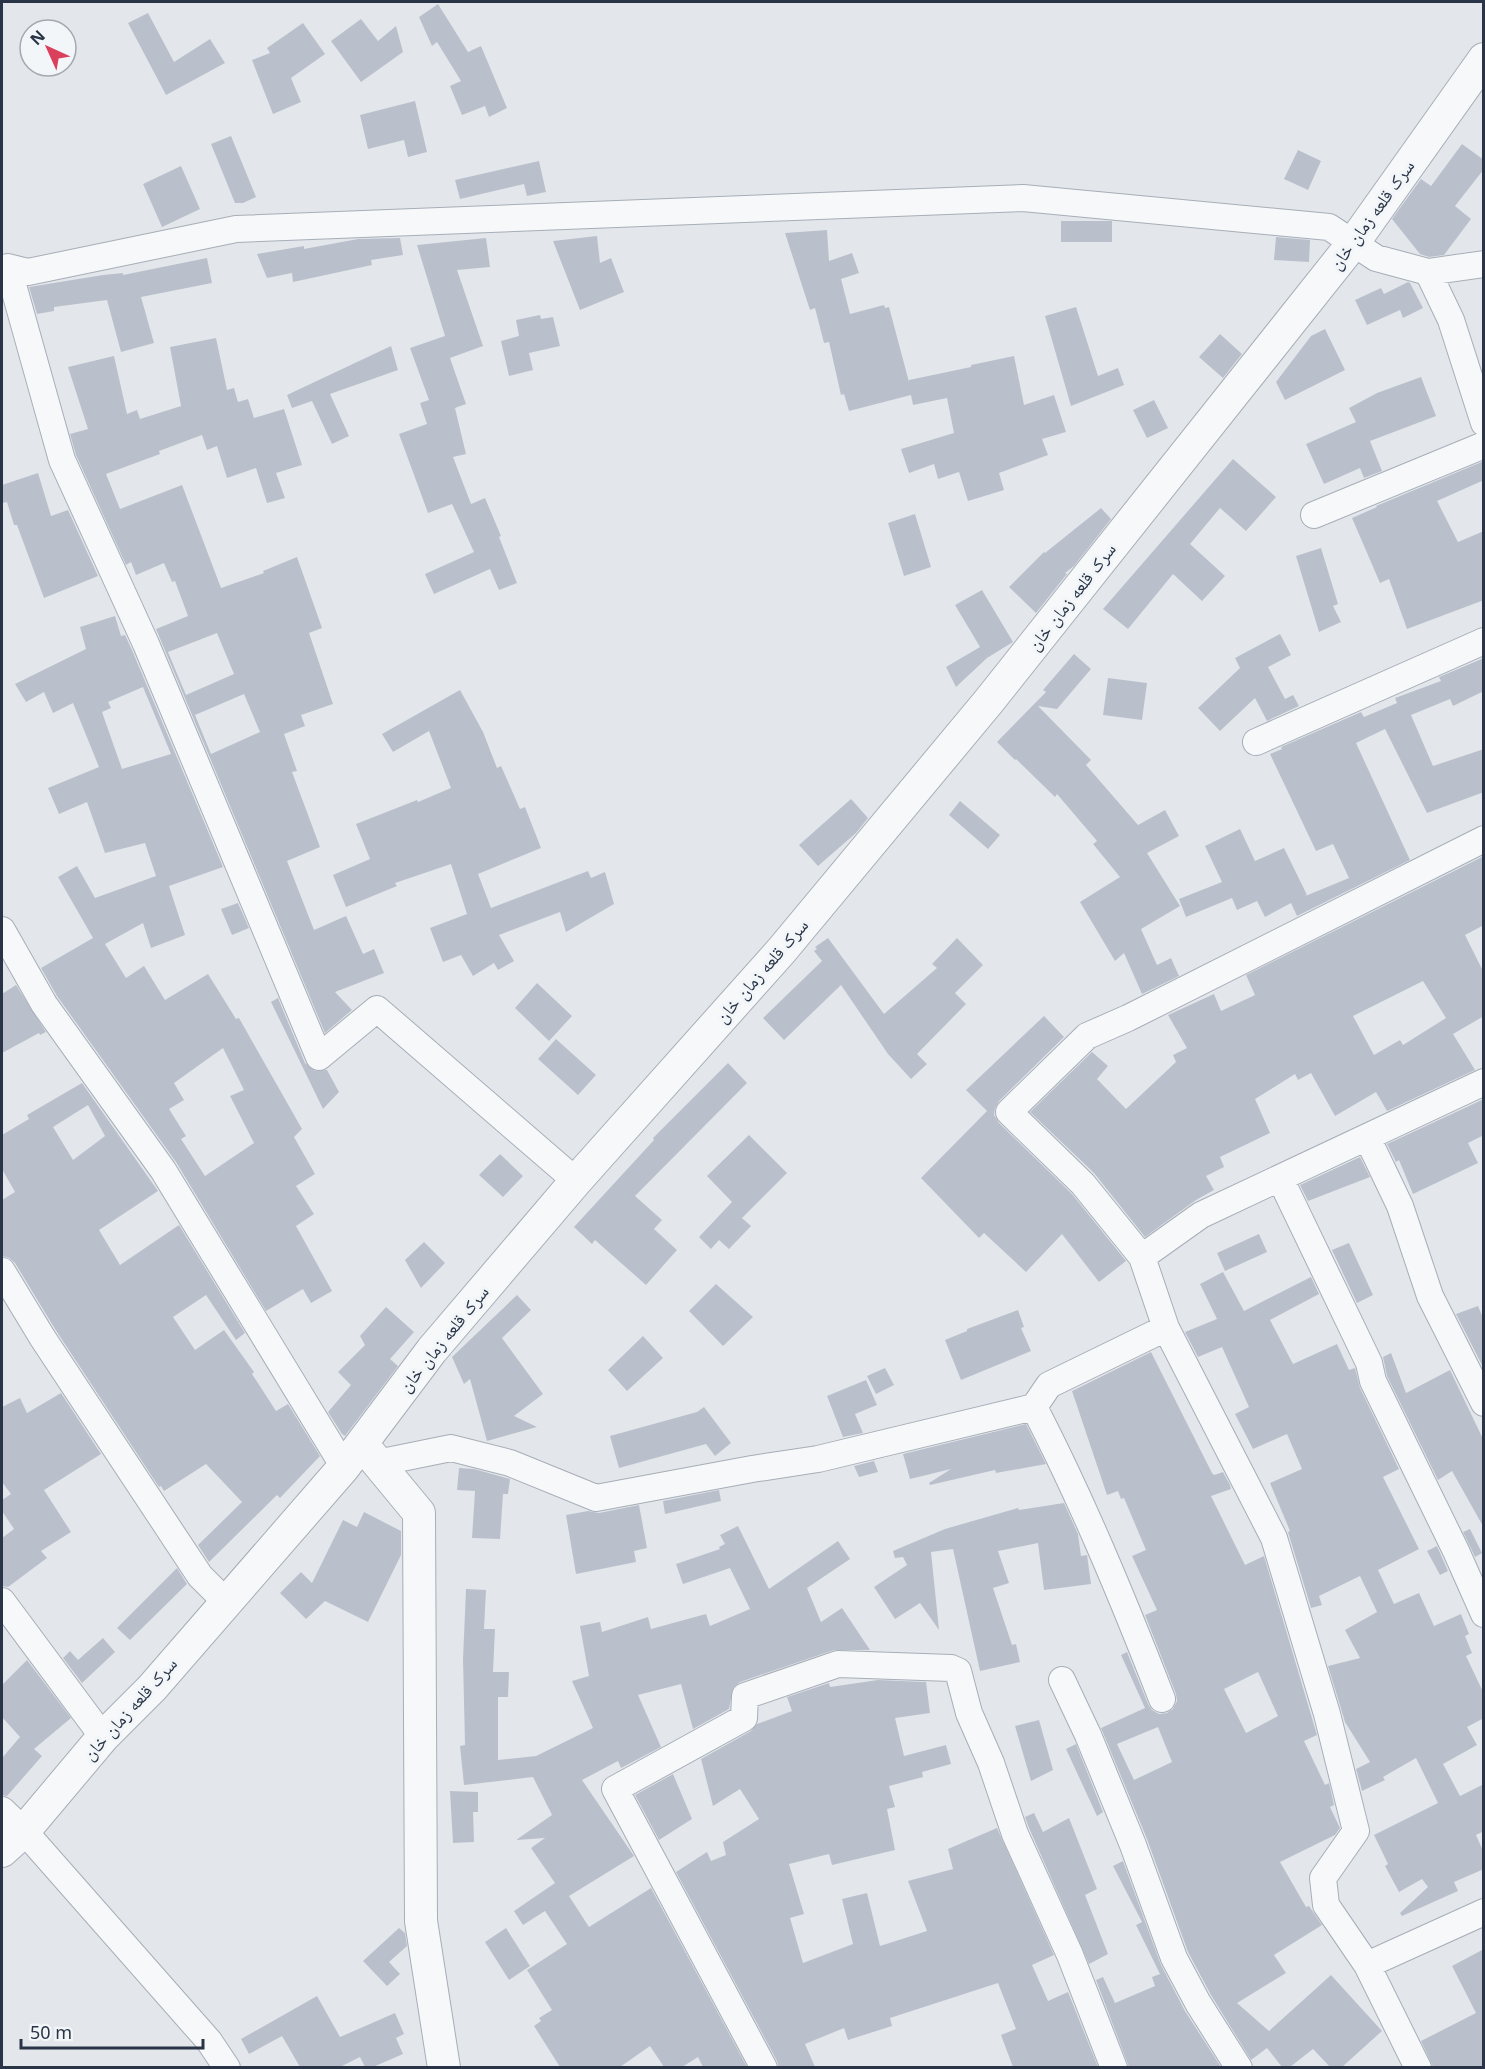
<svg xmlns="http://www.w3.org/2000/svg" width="1485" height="2069" viewBox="0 0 1485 2069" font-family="'Noto Sans','Noto Naskh Arabic',sans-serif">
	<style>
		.building { fill: #bac0cb; fill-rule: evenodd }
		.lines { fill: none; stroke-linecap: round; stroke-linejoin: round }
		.minor-casing { stroke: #a7aeb7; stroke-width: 28 }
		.tertiary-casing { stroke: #a7aeb7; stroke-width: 34 }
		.minor { stroke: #f6f8fa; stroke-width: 26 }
		.tertiary { stroke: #f6f8fa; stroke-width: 32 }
		.labels { text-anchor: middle; stroke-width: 6; stroke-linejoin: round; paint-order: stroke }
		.street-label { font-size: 18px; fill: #293546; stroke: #f3f6f9 }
	</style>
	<rect width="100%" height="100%" fill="#e3e7ec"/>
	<path class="building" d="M438,4l30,48 13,-6 26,62 -18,9 -4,-11 -23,9 -12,-29 11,-5 -24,-39 -5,4 -13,-29z
		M148,13l26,49 36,-23 15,24 -59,32 -38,-72z
		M361,19l17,22 18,-15 7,26 -42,30 -30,-41z
		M303,23l22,31 -34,24 10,24 -28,12 -21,-54 18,-7 -3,-5z
		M415,101l12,51 -19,5 -4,-17 -36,9 -8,-34z
		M231,136l25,61 -13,6h-8l-24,-59z
		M1462,144l22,16v9l-29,37 16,13 -27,36 -15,2 -9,-3 -28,-35 29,-40 10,7z
		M1298,150l23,11 -13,29 -24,-11z
		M539,161l7,31 -19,4 -3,-12 -64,15 -5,-19z
		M181,166l19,43 -38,18 -19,-43z
		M1061,221h51v21h-51z
		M827,230l2,31 23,-8 7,20 -18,6 9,35 34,-9 1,3 4,-1 20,75v-2l62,-13v-2l43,-9 10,49 30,-10 12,37 -24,7 6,16 -49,18 5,17 -36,11 -9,-29 -21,7 -4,-15 -25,9 -8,-24 53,-16 -7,-35 -34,7 -2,-10 -62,16 -5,-17 -3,1 -12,-53 -5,1 -9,-35 -5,2 -25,-77z
		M597,236l3,27 11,-5 13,34 -44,18 -27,-69z
		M1276,237l34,3 -1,22 -35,-2z
		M400,238l3,17 -32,5 1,5 -79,17 -1,-9 -25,5 -10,-24 47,-8v3l54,-10z
		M486,238l4,29 -33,3 26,76 -33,12 16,46 -11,4 11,46 -13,3 18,47 14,-6 16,38 -2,1 18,46 -18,7 -9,-21 -56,25 -9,-20 49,-22 -22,-48 -24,9 -29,-79 28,-10 -7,-21 9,-3 -19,-52 35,-12 -28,-91z
		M207,258l5,25 -71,14 13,46 -33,9 -14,-52 -53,7v4l-17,3 -8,-27 74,-12 20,-2v2z
		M1408,282l2,1 13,25 -20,10 -3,-8 -33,15 -12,-25 26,-12 3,6z
		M1076,307l22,69 20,-8 6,17 -53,21 -26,-90z
		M540,315l1,4 12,-2 7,29 -31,7 4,17 -24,6 -8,-35 18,-5 -3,-16z
		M1325,329l20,41 -60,30 -9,-18 35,-46z
		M1220,334l22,20 -19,24 -24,-21z
		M216,338l11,52 7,-2 4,14 10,-3 6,19 30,-9 18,56 -26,8 9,25 -18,5 -11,-35 -29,10 -10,-32 -10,4 -5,-15 -43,16 1,3 -54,20 14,35 62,-24 39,103 43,-15 -1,-2 34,-14 25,71 -13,5 24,71 -32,11 4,11 -21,8 13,37 -5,1 28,75 -33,14 27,69 32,-14 17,38 11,-5 10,24 -49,19 17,18 -27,23 -169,-404 32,-13 -13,-35 -3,1 -8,-19 -28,12 -5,-13 -5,3 -50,-110 -6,-21 18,-5 -20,-62 46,-11 13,58 10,-4 3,9 41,-13 -11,-59zM217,633l17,41 -48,21 -18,-43zM244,694l16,38 -49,22 -16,-39z
		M391,346l7,24 -68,24 19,42 -17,8 -20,-43 -20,7 -5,-13z
		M1421,377l15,39 -66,25 12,30 -18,7 -4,-10 -36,16 -18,-40 50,-22 -7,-14 28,-15z
		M1154,400l14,28 -21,10 -14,-28z
		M1233,459l43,38 -30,34 -26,-23 -30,36 35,32 -23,25 -29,-27 -45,55 -25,-20z
		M1484,461v19l-47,21 21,41 26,-11v69l-77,29 -18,-50 -9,4 -28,-65 25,-11 -1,-1z
		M38,473l13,43 17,-6 30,66 -54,22 -27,-73h-3l-7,-23 -5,1v-18z
		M1101,508l10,11 -37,47 -9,7 2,1 -31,39 -27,-26 35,-35 1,1z
		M915,514l16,53 -27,9 -16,-53z
		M1321,548l17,56 -5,2 8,16 -22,10 -23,-76z
		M982,590l31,52 -26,16 -31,29 -10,-20 34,-20 -25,-42z
		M115,616l6,20 4,-1 7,15 91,217 -54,19 16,49 -34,13 -8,-25 -38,21 21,34 18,-12 21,34 43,-26 28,45 3,-1 63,111 -8,8 21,37 -19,12 18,28 -18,12 36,65 -21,12 -8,-14 -37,22 -90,-149 -119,-166 -16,-28 52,-30 -35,-61 19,-11 18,32 61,-22 -11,-33 -40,10 -18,-51 -28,12 -11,-26 51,-21 -26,-64 -20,10 -9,-21 -18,10 -11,-18 71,-35 -6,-22zM143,687l28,67 -49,15 -20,-57 9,-4 -3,-6zM223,1048l21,42 -14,6 24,47 -49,33 -24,-37 5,-3 -17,-27 15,-9 -10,-17z
		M1280,634l11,21 -23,12 17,32 8,-4 6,11 -32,15 -12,-23 -35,33 -22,-23 42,-40 -5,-10z
		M1074,654l17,15 -34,40 -19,-3 53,54 -5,5 52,60 27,-15 14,26 -32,17 33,53 -39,23 16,36 14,-7 8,18 -37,18 -18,-41 -9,8 -35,-59 40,-25 -27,-33 4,-3 -40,-47 -2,3 -39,-38 -1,1 -18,-18 49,-50 -3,-2z
		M1484,658v33l-31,15 -3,-7 -39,16 22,51 51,-17v43l-57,21 -42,-84 -29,14 54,117 -113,56 -6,-13 -26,14 -8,-16 -20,9 -5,-12 -46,19 -7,-18 43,-17 -17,-36 35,-17 15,32 29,-13 23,47 -4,2 46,-19 -16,-34 -17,7 -46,-97 12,-5 -1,-2 80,-35 3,5 33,-14 -2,-5 46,-17 -2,-4z
		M1108,678l39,5 -5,37 -39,-5z
		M460,690l23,42 14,36 4,-2 19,43 5,-2 16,41 -63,26 13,34 97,-37 3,7 14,-6 9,32 -48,28 -6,-20 -61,23 15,26 -16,9 -4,-7 -21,13 -12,-21 -18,7 -13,-34 37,-14 -16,-50 -56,19 2,3 -51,21 -13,-32 37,-16 -14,-35 61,-24 1,2 33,-14 -22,-57 -36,21 -11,-18z
		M851,799l17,19 -12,15 -38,33 -19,-21z
		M960,801l40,34 -12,14 -39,-34z
		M1484,856v69l-19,10 19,38v43l-31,18 22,36 -88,41 -11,-19 -41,24 -24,-43 -13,7 -3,-6 -40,25 15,34 -50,24 4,10 -18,9 8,14 -18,10 -51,37 -51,-64 -64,-61 62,-60 16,14 -11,13 29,30 50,-47 -3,-7 14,-7 -19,-33 46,-21 7,17 34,-16 -9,-20zM1423,981l23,37 -43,27 -3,-5 -26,15 -21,-39z
		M238,903l11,25 -17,7 -11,-26z
		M828,938l56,76 53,-46 -5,-4 25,-26 26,27 -28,28 11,11 -49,50 10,10 -16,15 -23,-25 -47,-69 -57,55 -21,-22 59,-57 -8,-10 3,-2 -2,-2z
		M537,983l35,33 -23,25 -34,-33z
		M16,985l30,47 -6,3 -1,-2 -37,20v-59z
		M278,998l27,65 10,8 12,-1 12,22 -16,17 -52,-107z
		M1044,1016l20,21 -65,64 -4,7 -1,7 5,8 73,71 54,67 -27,21 -37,-48 -36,38 -42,-39 -5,5 -58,-60 66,-67 -21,-21z
		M556,1039l40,36 -18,20 -40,-36z
		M728,1063l19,20 -112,113 27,24 -8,9 23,21 -31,35 -51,-45 -3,4 -18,-17 80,-87 -1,-2z
		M82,1083l76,108 -59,39 21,35 59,-40 66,108 -9,7 -30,-45 -33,22 22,33 29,-20 30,42 -2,2 24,37 12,-7 32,52 -40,42 -3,-3 -68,67 -11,-17 44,-43 -36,-38 -42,27 -3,-5 -2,1 -104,-158 -40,-66 -6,-5 -7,-2v-56l13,-8 -13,-23v-34l27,-16 -2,-4zM88,1105l17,31 -32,24 -20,-33z
		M1484,1099v36l-16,8 10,20 -65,31 -14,-34 -3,2 -9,-18z
		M749,1135l38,38 -45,45 9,8 -22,23 -10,-9 -8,9 -12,-12 33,-35 -25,-26z
		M500,1154l23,22 -20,21 -24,-22z
		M1360,1157l10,20 -62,24 -8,-16z
		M1259,1234l8,18 -42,19 -8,-18z
		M424,1242l21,21 -24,25 -16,-28z
		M1349,1243l24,52 -16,8 -25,-53z
		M1223,1272l21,39 67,-34 8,17 -49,26 23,44 44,-20 12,26 6,-2 5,20 39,81 -16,8 36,72 -41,21 16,34 25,-11 15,33 27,-12 8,20 -4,2 7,17 -6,3 18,38v24l-17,9 10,18 -34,19 17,32 24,-12v47l-8,4 8,18v16l-30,13 4,9 -56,25 -2,-3 28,-26 -6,-8 -23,13 -14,-26 3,-2 -14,-29 64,-32 -22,-45 -33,19 2,3 -23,11 -6,-22 14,-7 -25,-40 -17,-56 32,-8 -15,-28 32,-18 -17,-36 -41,20 3,9 -11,3 -23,-76 2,-1 -20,-48 32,-14 -15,-35 -34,15 -18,-35 14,-7 -27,-60 -24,10 -13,-25 32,-13 -17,-35z
		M716,1284l37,33 -30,29 -34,-35z
		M517,1295l14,15 -29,28 41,56 -29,22 23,11 -50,14 -17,-62 -6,5 -12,-27z
		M1478,1306l6,14v49l-28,-55z
		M386,1307l28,25 -24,27 8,7 -53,70 -3,-2 -14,-22 23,-27 -13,-13 27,-27 -5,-9z
		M1018,1310l6,17 -3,1 10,23 -70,29 -16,-40 22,-9v-2z
		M643,1336l20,22 -36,33 -19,-21z
		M1151,1352l61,121 2,2 9,-3 7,13 1,4 -20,7 34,69 19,-9 53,179 -13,6 21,44 4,-2 5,22 -4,2 10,21 -5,7 -55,27 26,45 3,-1 13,19 -48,30 12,18 -49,30 32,28 62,-56 51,56 -40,36h-12l-17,-18 -23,18h-8l-15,-19 -16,12 -40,-65 -23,-43 -41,-113 -46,-111 44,-20 -24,-53 6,-3 21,52 4,6 7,4 8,-1 6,-4 4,-8 -1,-7 -31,-79 12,-5 -25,-54 14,-6 -22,-52 -3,1 -3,-8 -11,4 -35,-104zM1258,1672l20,44 -32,17 -22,-44zM1158,1727l14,35 -38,18 -17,-36z
		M1391,1353l15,40 44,-23 34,71v87l-32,-57 -14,9 -51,-104 -4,-19z
		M885,1368l9,17 -18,9 -9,-18z
		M866,1380l11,25 -22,9 8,19 -20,4 -16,-41z
		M61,1393l40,61 -57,36 27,42 -30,19 6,7 -39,29 -6,-1v-48l12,-9 -12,-18v-11l9,-6 -9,-12v-75l18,-9 7,15z
		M704,1407l27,36 -16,13 -9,-12 -87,24 -9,-32 87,-24z
		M1026,1424l20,40 -50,9 -1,-3 -65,15 -1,-2 22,-14 -41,10 -7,-25z
		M874,1461l4,11 -19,5 -5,-11z
		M459,1468l15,1 36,10 -2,15h-5l-3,45 -28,-1 3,-47 -18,-1z
		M719,1490l2,11 -56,13 -2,-13z
		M1064,1503l14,31 3,22 6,-1 4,29 -47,6 -6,-47 -40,8 11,32 -16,5 19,57 4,-1 4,18 -40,9 -27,-122 -22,3 8,78 -19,-27 -25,16 -21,-32 33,-22 -4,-8 -8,1 -2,-7 52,-22 73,-21 1,2z
		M639,1505l8,43 -13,3 2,11 -60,12 -10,-59 22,-4 11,2z
		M364,1512l37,19v24l-33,67 -43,-21 -19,18 -26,-26 21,-21 11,11 31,-63 14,7z
		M738,1526l31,63 69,-48 12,18 -43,29 14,34 21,-14 28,42h-36l-94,32 -7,6 -4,21 -36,20 -12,-45 -43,11 23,52 -40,21 -3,-7 -36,19 52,76 -65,40 20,31 62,-39 96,179h-44l-5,-10 -16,10h-18l-14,-21 -30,21h-60l-26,-41 7,-5 -2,-3 13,-8 -25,-40 40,-26 -22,-33 -22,14 -9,-14 41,-28 -24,-35 14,-10 -29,2 36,-25 -19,-38 -69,8 -4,-39 5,-1 -2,-86 3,-70 20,1 -2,39h11l-2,43h16l-1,25h-10v63l38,-4 57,-28 -21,-47 17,-5 -9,-50 20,-4 2,10 46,-15 3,12 55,-15 4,12 40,-17 -20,-41 -47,16 -7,-20 44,-15 -1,-2 6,-3 -5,-9z
		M1470,1529l12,24 -7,4 -12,-25z
		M1437,1546l11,25 -8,4 -13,-24z
		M177,1568l10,16 -57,56 -13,-12z
		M103,1638l12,14 -33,31 -19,-25 7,-7 8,9z
		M27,1660l44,58 -37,31 8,7 -35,40 -5,-1v-37l18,-21 -18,-20v-32z
		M878,1680l48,2 4,31 -35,5 9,38 42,-11 5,19 -29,8 1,5 -34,9 6,21 -8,2 8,41 -63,15 -3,-11 -40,10 15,50 -14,4 13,45 50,-19 -11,-45 25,-6 13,53 47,-15 -19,-50 45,-12 -5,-20 49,-21 57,127 -22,10 16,36 20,-9 30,75h-85l-12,-32 15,-6 -18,-46 -108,35 2,8 -44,14 -4,-12 -39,16 10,23h-36l-2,-6 -101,-189 31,-20 4,9 15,-6 -3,-13 36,-23 -19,-30 -27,17 -12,-47 50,-28 6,-7 35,-13 -5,-14 42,-14 1,4z
		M1039,1720l14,50 -22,11 -16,-55z
		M1076,1744l27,68 -6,4 -31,-67z
		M673,1774l19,45 -33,21 -24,-45z
		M450,1791l28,1v20h-5l1,30 -21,1z
		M1034,1813l9,19 26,-14 28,71 -12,6 23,59 -19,10 -60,-136 -4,-11z
		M1123,1861l38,104 24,46 36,56h-92l-33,-87 7,-3 12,26 40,-17 -3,-9 8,-3 -24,-49 6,-3 -29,-56z
		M399,1928l6,5 2,13 -18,16 11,12 -13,12 -24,-25z
		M506,1928l24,38 -21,14 -24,-38z
		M1484,1949v118h-51l-12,-26 55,-28 -24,-47z
		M317,1996l23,41 55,-24 9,21 -8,4 7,16 -30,13h-8l-5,-10 -20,10h-40l-18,-31 -33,18 -8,-15z"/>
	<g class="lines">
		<g class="minor-casing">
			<path id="minor" d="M8,267l54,193 84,184 173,413 58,-48 199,172
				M2,268l6,-1 20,5 208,-43 787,-31 306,29 47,31 52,14 56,-8
				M1428,272l23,48 33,103
				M1314,515l170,-70
				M1256,742l228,-101
				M2,930l42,74 119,166 181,297
				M1367,1137l33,69 30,90 54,107
				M1280,1178l89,185 4,18 83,170 28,63
				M1142,1257l59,-42 283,-133
				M2,1271l40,66 158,239 26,26
				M1034,1407c49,95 89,192 128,292
				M377,1463l74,-15 59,15 86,35 156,-29 66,-10 216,-52 15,-22 117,-57
				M2,1601l101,136
				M1062,1680l26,55 45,110 41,113 24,45 41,65
				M2,1810l22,21 185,210 18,27
				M1367,1965l117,-53
				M764,2068l-149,-279 129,-71 1,-22 93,-32 113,4 7,3 11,42 22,50 24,71 55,121 44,113
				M1418,2068l-51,-103 -41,-60 -3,-27 33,-47 -29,-117 -53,-176 -108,-210 -24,-71 -59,-73 -74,-72 78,-76 41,-18 356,-179"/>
		</g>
		<g class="tertiary-casing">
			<path id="tertiary" d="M362,1444l57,69 2,408 23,147
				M2,1851l22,-20 79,-94 49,-49 192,-221 88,-117 144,-169 206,-231 207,-249 365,-459 130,-183"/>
		</g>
		<use href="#minor" class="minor"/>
		<use href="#tertiary" class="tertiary"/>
	</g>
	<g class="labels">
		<g class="street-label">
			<text transform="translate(1372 215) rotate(-54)" y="6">سرک قلعه زمان خان</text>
			<text transform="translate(1072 597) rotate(-52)" y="6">سرک قلعه زمان خان</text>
			<text transform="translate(762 971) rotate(-49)" y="6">سرک قلعه زمان خان</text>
			<text transform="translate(444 1339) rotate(-51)" y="6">سرک قلعه زمان خان</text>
			<text transform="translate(130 1709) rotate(-48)" y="6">سرک قلعه زمان خان</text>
		</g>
	</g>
	<rect width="1485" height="2069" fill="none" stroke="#293546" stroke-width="6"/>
	<g transform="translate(48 48) rotate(315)"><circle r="28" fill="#f3f6f9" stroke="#a2a9b1" stroke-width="1.5"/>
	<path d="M0-4.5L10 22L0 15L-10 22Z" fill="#da3f5c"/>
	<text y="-9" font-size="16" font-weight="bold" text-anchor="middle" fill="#293546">N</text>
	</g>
	<path d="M21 2039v9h182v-9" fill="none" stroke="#293546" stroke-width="3"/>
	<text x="30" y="2039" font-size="18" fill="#293546" stroke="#f3f6f9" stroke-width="4.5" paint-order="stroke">50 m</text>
</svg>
